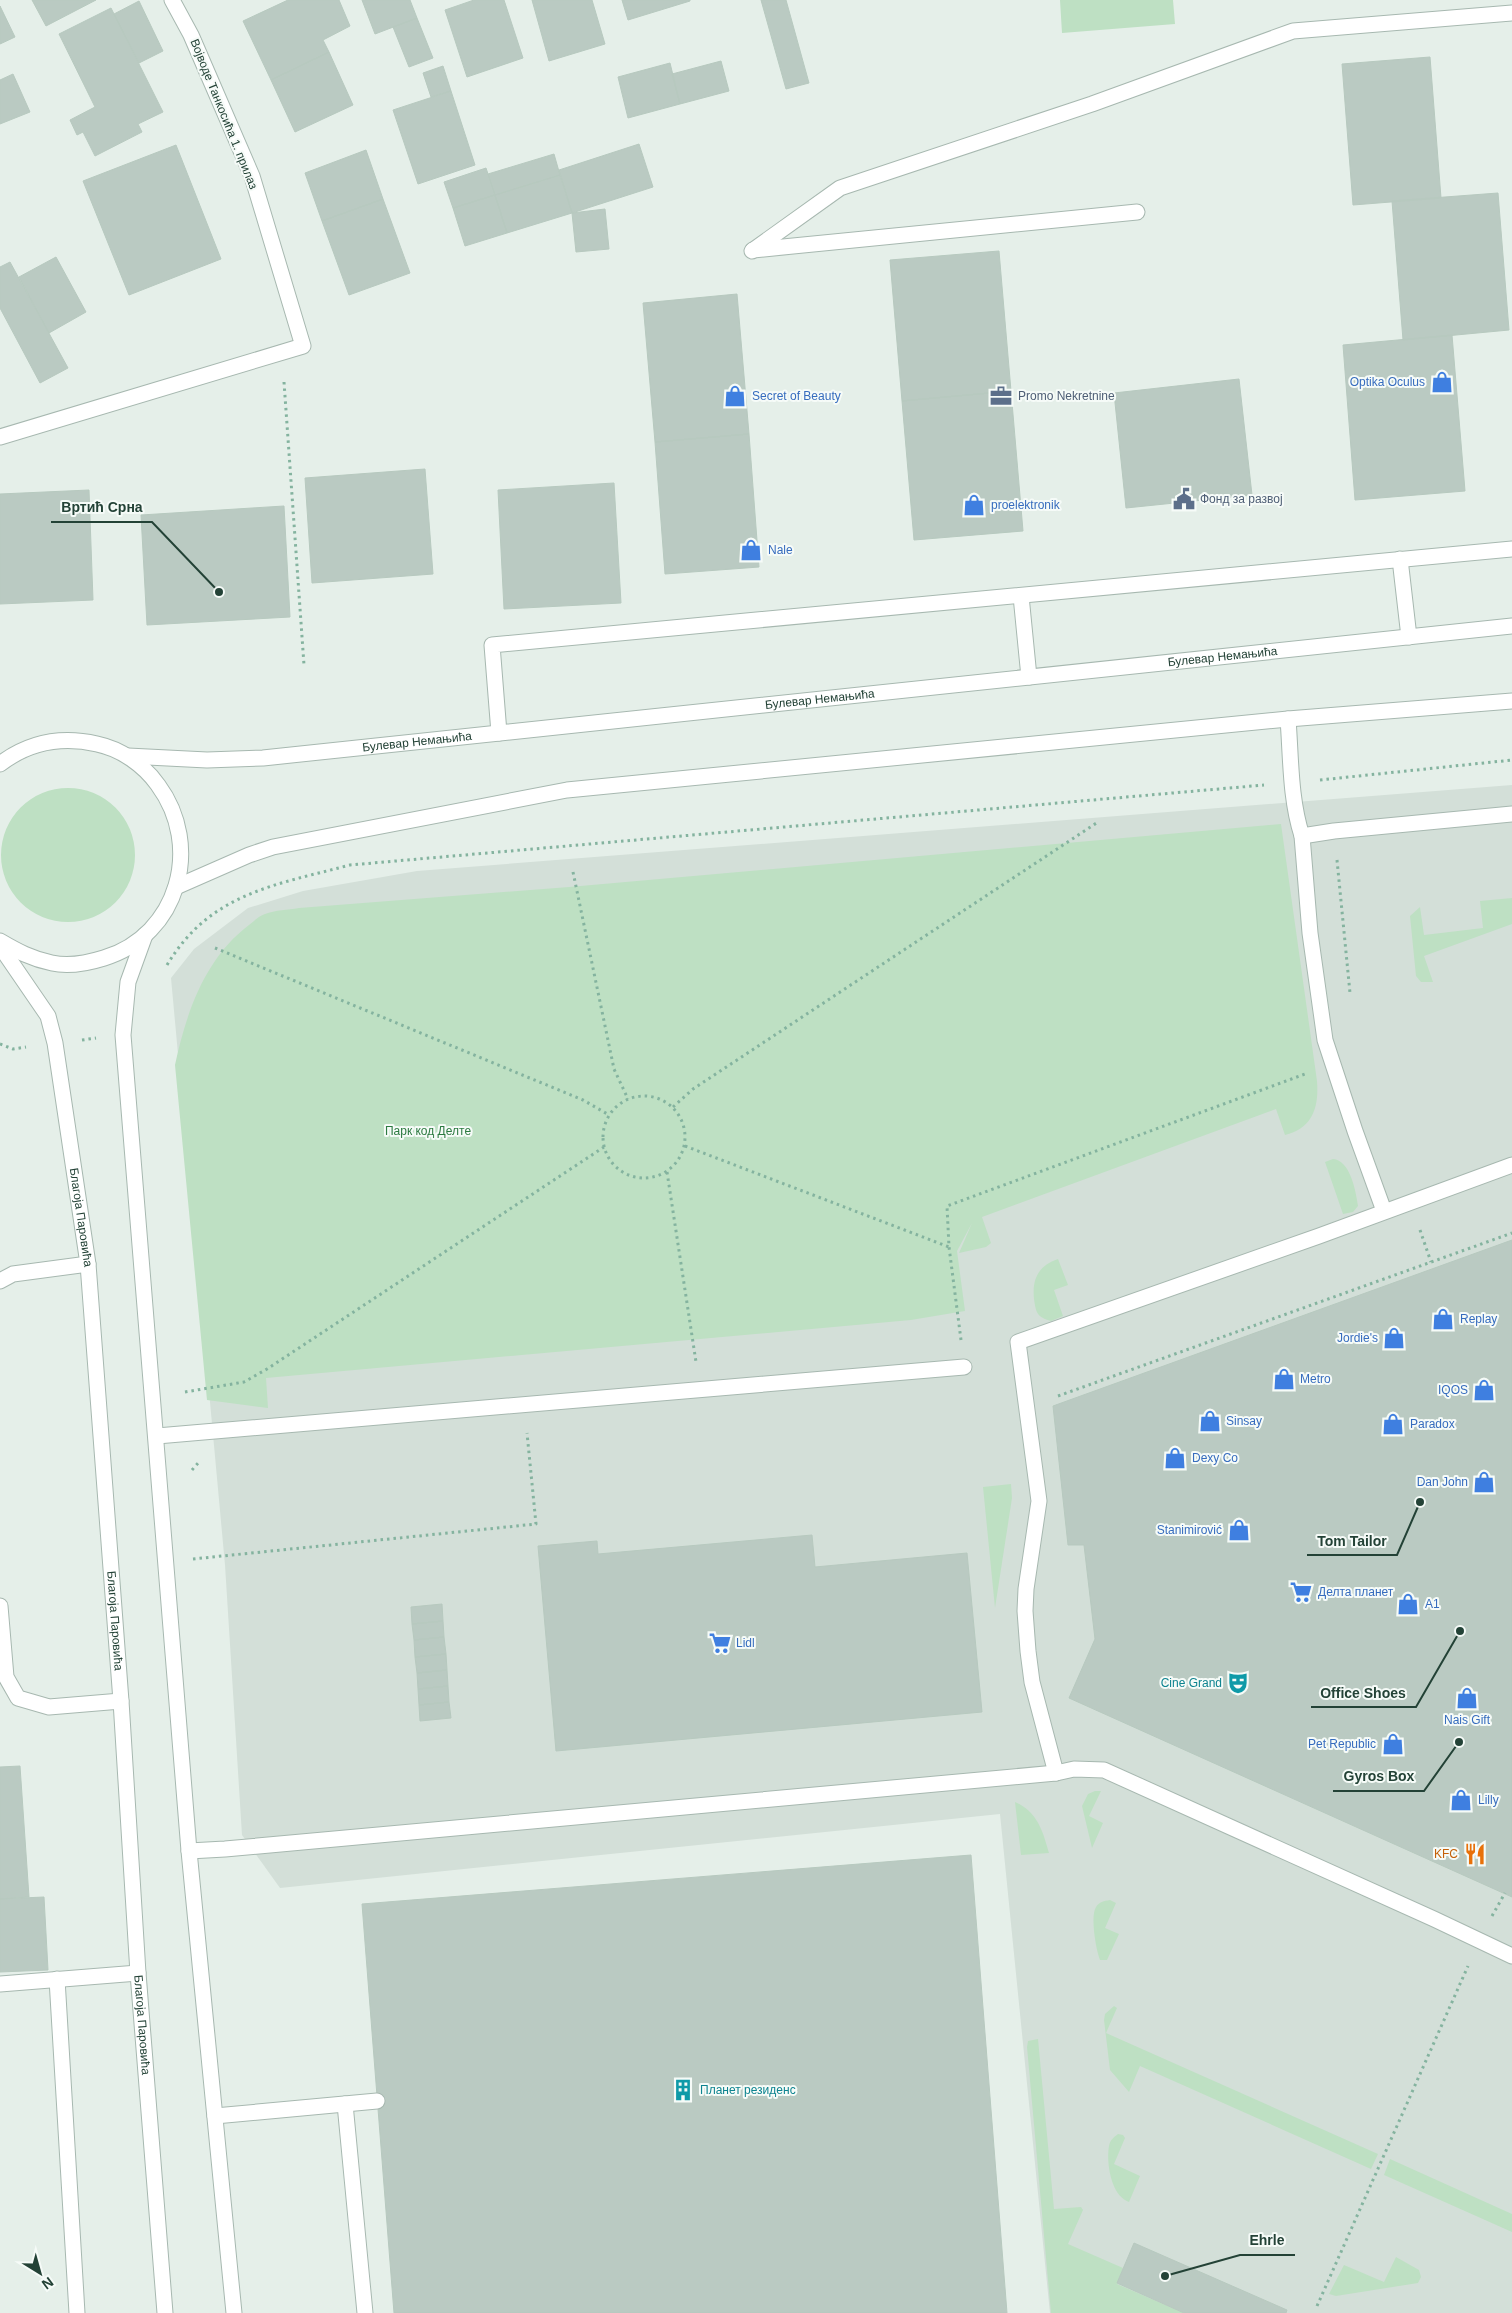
<svg xmlns="http://www.w3.org/2000/svg" width="1512" height="2313" viewBox="0 0 1512 2313" font-family="Helvetica,sans-serif">
	<style>
		.built { fill: #d3dfd8 }
		.green { fill: #bee0c3 }
		.building { fill: #bacac2; stroke: #b7c9bf }
		.lines { fill: none; stroke-linecap: round; stroke-linejoin: round }
		.minor-casing { stroke: #a7b8b0; stroke-width: 17 }
		.path { stroke: #84b39f; stroke-width: 3; stroke-dasharray: 2.5 4; stroke-linecap: butt }
		.minor { stroke: #fff; stroke-width: 15 }
		.labels { text-anchor: middle; stroke-width: 4; stroke-linejoin: round; paint-order: stroke }
		.street-label { font-size: 12px; fill: #234236; stroke: #f6fbf8 }
		.shop-label { font-size: 12px; fill: #366cbe; stroke: #f6fbf8; text-anchor: start }
		.service-label { font-size: 12px; fill: #4e5e75; stroke: #f6fbf8; text-anchor: start }
		.park-label { font-size: 12px; fill: #2c7a40; stroke: #f6fbf8 }
		.culture-label { font-size: 12px; fill: #0d838f; stroke: #f6fbf8; text-anchor: end }
		.food-label { font-size: 12px; fill: #c56008; stroke: #f6fbf8; text-anchor: end }
		.leader { fill: none; stroke: #234236; stroke-width: 2 }
		.callout-dot { fill: #234236; stroke: #f6fbf8; stroke-width: 2 }
		.callout-label { font-size: 14px; text-anchor: middle; font-weight: bold; fill: #234236; stroke: #f6fbf8; stroke-width: 4; stroke-linejoin: round; paint-order: stroke }
	</style>
	<rect width="100%" height="100%" fill="#e5efe9"/>
	<path class="built" d="M1512,785v1528h-462l-50,-499 -720,74 -38,-53 -17,-270 -54,-587 23,-29 54,-41 55,-17 114,-20z"/>
	<path class="green" d="M1060,0h113l2,24 -113,9z
		M1 855a67 67 0 1 1 134 0a67 67 0 1 1-134 0Z
		M1281,824l36,257c2,26 -4,47 -32,54l-9,-26 -294,108 9,26 -5,4 -27,6 13,-30 -15,28 8,60 -54,9 -645,58 2,30 -61,-8 -32,-335c11,-52 30,-107 74,-140 5,-4 10,-9 16,-11 10,-4 23,-4 34,-6l270,-21z
		M1512,898v26l-88,32 9,26h-12l-5,-6 -6,-60 10,-9 4,28 59,-7 -3,-27z
		M1333,1159c17,1 23,32 25,47l-5,6 -10,2 -18,-52z
		M1058,1259l10,26 -14,5 9,26 -12,5c-14,-4 -15,-8 -17,-22 -2,-20 4,-33 24,-40z
		M1011,1484l1,14 -17,110 -12,-121z
		M1095,1791h6l-12,25 14,7 -11,25 -10,-42 6,-12z
		M1015,1802c22,9 28,29 34,51l-28,2z
		M1110,1900l6,3 -11,25 14,6 -12,26h-7c-4,-10 -10,-44 -4,-53 3,-5 8,-6 14,-7z
		M1114,2006l3,2 -11,25 272,121 -7,15 -231,-103 -11,26 -19,-22 -6,-50 1,-6z
		M1038,2039l16,170 27,-2 2,3 -15,34 55,24 -6,16 67,29h-133l-24,-266 1,-6z
		M1118,2134l5,1 2,3 -11,26 26,12 -11,26c-18,-6 -23,-39 -20,-56 1,-6 5,-9 9,-12z
		M1390,2159l122,55v18l-128,-57z
		M1396,2257l23,13 2,7 -3,6 -82,13 -7,-2 15,-29 40,17z"/>
	<path class="building" d="M32,0h64l-50,26z
		M288,0h51l11,26 -27,14 6,12 -58,28 -28,-59z
		M362,0h48l7,18 -42,16z
		M474,0h30l19,58 -56,19 -22,-67z
		M532,0h60l13,44 -56,17z
		M622,0h68v1l-62,19z
		M761,0h25l23,83 -23,6z
		M139,1l24,50 -24,12 -25,-49z
		M0,6l15,31 -15,7z
		M111,8l52,104 -25,12 4,8 -47,24 -12,-24 -6,3 -7,-15 25,-13 -36,-73z
		M417,18l16,40 -24,9 -16,-40z
		M329,52l24,53 -58,27 -24,-52z
		M1430,57l11,141 -88,7 -11,-141z
		M721,61l8,30 -49,13 -8,-30z
		M670,63l10,41 -52,14 -10,-41z
		M443,66l8,25 -20,6 -8,-24z
		M13,74l17,38 -30,12v-44z
		M451,91l24,74 -57,19 -25,-74z
		M639,144l14,43 -81,26 -13,-43z
		M176,145l45,114 -92,36 -46,-114z
		M366,150l17,49 -61,22 -17,-48z
		M554,154l6,21 -65,20 -7,-21z
		M486,168l9,27 -42,13 -9,-26z
		M560,175l12,38 -65,20 -12,-38z
		M1498,193l11,137 -106,10 -11,-139z
		M495,195l12,38 -42,13 -12,-38z
		M383,199l27,74 -61,22 -27,-74z
		M605,209l4,40 -33,3 -4,-39z
		M999,251l12,140 -109,10 -12,-141z
		M56,257l30,55 -37,21 -30,-56z
		M10,262l58,106 -28,15 -40,-75v-41z
		M737,294l12,140 -94,8 -12,-139z
		M1452,335l13,156 -110,9 -12,-155z
		M1239,379l13,116 -126,13 -12,-115z
		M1011,391l12,140 -109,9 -12,-139z
		M749,434l10,133 -94,7 -10,-132z
		M425,469l8,105 -121,9 -7,-105z
		M614,483l7,120 -117,6 -6,-119z
		M89,490l4,110 -93,4v-110z
		M284,506l6,111 -143,8 -6,-110z
		M1512,1240v657l-443,-199 26,-59 -11,-94h-16l-15,-139z
		M812,1535l3,32 152,-14 15,159 -426,39 -18,-205 59,-5 1,13z
		M442,1604l1,17 -31,3 -1,-17z
		M443,1621l1,16 -30,3 -2,-16z
		M444,1637l2,17 -31,3 -1,-17z
		M446,1654l1,16 -30,3 -2,-16z
		M447,1670l1,16 -30,3 -1,-16z
		M448,1686l1,16 -30,3 -1,-16z
		M449,1702l2,16 -31,3 -1,-16z
		M20,1766l9,131 -29,2v-132z
		M971,1855l36,458h-613l-32,-409z
		M44,1897l4,73 -48,2v-73z
		M1134,2243l153,67 -1,3h-102l-67,-30z"/>
	<g class="lines">
		<g class="minor-casing">
			<g id="minor">
				<path d="M753,250l384,-38"/>
				<path d="M752,251l88,-63 252,-84 201,-73 219,-18"/>
				<path d="M0,437l303,-91 -51,-170 -61,-141 -19,-35"/>
				<path d="M1400,559l9,78"/>
				<path d="M1021,596l8,81"/>
				<path d="M1288,719c3,39 2,80 14,117l8,97 15,107 30,91 29,80"/>
				<path d="M499,733l-7,-88 1020,-96"/>
				<path id="s1" d="M128,756l79,4 56,-2 1249,-132"/>
				<path d="M0,764c29,-22 62,-28 97,-20 24,5 47,21 61,41 45,61 21,150 -54,173 -16,5 -35,9 -52,5 -20,-4 -35,-12 -52,-22"/>
				<path d="M1302,836l32,-5 178,-17"/>
				<path d="M176,887l73,-32 24,-8 294,-57 721,-71 224,-18"/>
				<path d="M145,935l-17,47 -5,53 66,816 45,462"/>
				<path id="s2" d="M0,946l48,70 7,27 33,221 33,437 17,272 27,340"/>
				<path d="M1512,1165l-193,71 -301,106 21,159 -13,88 -1,22 3,40 4,31 24,91 18,-4 30,1 330,149 78,37"/>
				<path d="M0,1281l13,-7 75,-10"/>
				<path d="M157,1436l807,-69"/>
				<path d="M0,1606l6,71 12,21 31,9 72,-6"/>
				<path d="M189,1851l36,-2 831,-76"/>
				<path d="M57,1979l20,334"/>
				<path d="M0,1984l138,-11"/>
				<path d="M345,2104l20,209"/>
				<path d="M215,2116l162,-15"/>
			</g>
		</g>
		<path class="path" d="M284,382l20,283
			M1320,780l192,-20
			M1337,860l13,133
			M573,872l41,197 14,30
			M215,948l368,152 26,15
			M167,965c43,-72 108,-80 183,-100l914,-80
			M82,1040l14,-2
			M0,1044l13,5 13,-2
			M603 1137a41 41 0 1 1 82 0a41 41 0 1 1-82 0Z
			M673,1107l20,-18 405,-267
			M685,1146l264,101
			M667,1172l29,190
			M1420,1230l11,32
			M961,1340l-12,-93 -2,-41 358,-132
			M185,1392l59,-10 23,-13 337,-222
			M1058,1396l454,-163
			M192,1470l7,-8
			M193,1559l343,-35 -9,-91
			M1492,1916l13,-23
			M1317,2306l151,-340"/>
		<use href="#minor" class="minor"/>
	</g>
	<defs>
		<g id="shop-bare" transform="scale(1.725)"><path d="M-5-2.5h2.3a2.7 3.5 0 0 1 5.4 0H5L5.5 6h-11ZM-1.5-2.5h3a1.5 2.3 0 0 0-3 0Z" fill="#3f7fe0" stroke="#f6fbf8" stroke-width="2.5" paint-order="stroke"/></g>
		<g id="office-bare" transform="scale(1.725)"><path d="M-6-3h4V-5.5h4V-3h4V5H-6ZM-1-4.5V-3h2v-1.5ZM-6 0V1H6V0Z" fill="#5c6f8a" stroke="#f6fbf8" stroke-width="2.5" paint-order="stroke"/></g>
		<g id="civic-bare" transform="scale(1.725)"><path d="M-.6-6.5H3V-4.5H.6V-3L4-1V1h2V6H-6V1h2V-1L-.6-3ZM-1.2 2.5V6h2.4V2.5Z" fill="#5c6f8a" stroke="#f6fbf8" stroke-width="2.5" paint-order="stroke"/></g>
		<g id="supermarket-bare" transform="scale(1.725)"><path d="M-6-5.5h2.5l.6 2H6L4.5 2H-2.5L-4.4-4H-6ZM-1.5 3.2a1.3 1.3 0 1 0 .1 0ZM3 3.2a1.3 1.3 0 1 0 .1 0Z" fill="#3f7fe0" stroke="#f6fbf8" stroke-width="2.5" paint-order="stroke"/></g>
		<g id="theatre-bare" transform="scale(1.725)"><path d="M-5-5.5Q0-4 5-5.5V0Q5 5 0 6Q-5 5-5 0ZM-3.3-2.5H-1v1.5H-3.3ZM1-2.5H3.3v1.5H1ZM-2.8 1Q0 5.5 2.8 1Z" fill="#0f9aa8" stroke="#f6fbf8" stroke-width="2.5" paint-order="stroke"/></g>
		<g id="restaurant-bare" transform="scale(1.725)"><path d="M-5-6h1v4h1v-4h1v4h1v-4h1v5L-1.5 .5V6h-2V.5L-5-1ZM5-6V6H3V1.5H1.5Q1.5-4 5-6Z" fill="#e8710a" stroke="#f6fbf8" stroke-width="2.5" paint-order="stroke"/></g>
		<g id="building-bare" transform="scale(1.725)"><path d="M-4-6H4V6H1V3H-1V6H-4ZM-2.5-4.3h1.7v1.8h-1.7ZM.8-4.3h1.7v1.8H.8ZM-2.5-1h1.7V.8h-1.7ZM.8-1h1.7V.8H.8Z" fill="#0f9aa8" stroke="#f6fbf8" stroke-width="2.5" paint-order="stroke"/></g>
	</defs>
	<g fill-rule="evenodd">
		<use href="#shop-bare" x="1442" y="382"/>
		<use href="#shop-bare" x="735" y="396"/>
		<use href="#office-bare" x="1001" y="396"/>
		<use href="#civic-bare" x="1184" y="499"/>
		<use href="#shop-bare" x="974" y="505"/>
		<use href="#shop-bare" x="751" y="550"/>
		<use href="#shop-bare" x="1443" y="1319"/>
		<use href="#shop-bare" x="1394" y="1338"/>
		<use href="#shop-bare" x="1284" y="1379"/>
		<use href="#shop-bare" x="1484" y="1390"/>
		<use href="#shop-bare" x="1210" y="1421"/>
		<use href="#shop-bare" x="1393" y="1424"/>
		<use href="#shop-bare" x="1175" y="1458"/>
		<use href="#shop-bare" x="1484" y="1482"/>
		<use href="#shop-bare" x="1239" y="1530"/>
		<use href="#supermarket-bare" x="1301" y="1592"/>
		<use href="#shop-bare" x="1408" y="1604"/>
		<use href="#supermarket-bare" x="720" y="1643"/>
		<use href="#theatre-bare" x="1238" y="1683"/>
		<use href="#shop-bare" x="1467" y="1698"/>
		<use href="#shop-bare" x="1393" y="1744"/>
		<use href="#shop-bare" x="1461" y="1800"/>
		<use href="#restaurant-bare" x="1475" y="1854"/>
		<use href="#building-bare" x="683" y="2090"/>
	</g>
	<g class="labels">
		<g class="street-label">
			<text transform="translate(224 114) rotate(68)" y="4">Војводе Танкосића 1. прилаз</text>
			<text dy="4" stroke="none"><textPath href="#s1" startOffset="1100">Булевар Немањића</textPath></text>
			<text dy="4" stroke="none"><textPath href="#s1" startOffset="695">Булевар Немањића</textPath></text>
			<text dy="4" stroke="none"><textPath href="#s1" startOffset="290">Булевар Немањића</textPath></text>
			<text dy="4" stroke="none"><textPath href="#s2" startOffset="289">Благоја Паровића</textPath></text>
			<text dy="4" stroke="none"><textPath href="#s2" startOffset="694">Благоја Паровића</textPath></text>
			<text dy="4" stroke="none"><textPath href="#s2" startOffset="1099">Благоја Паровића</textPath></text>
		</g>
		<g class="shop-label">
			<text x="1425" y="386" text-anchor="end">Optika Oculus</text>
			<text x="752" y="400">Secret of Beauty</text>
			<text x="991" y="509">proelektronik</text>
			<text x="768" y="554">Nale</text>
			<text x="1460" y="1323">Replay</text>
			<text x="1378" y="1342" text-anchor="end">Jordie's</text>
			<text x="1300" y="1383">Metro</text>
			<text x="1468" y="1394" text-anchor="end">IQOS</text>
			<text x="1226" y="1425">Sinsay</text>
			<text x="1410" y="1428">Paradox</text>
			<text x="1192" y="1462">Dexy Co</text>
			<text x="1468" y="1486" text-anchor="end">Dan John</text>
			<text x="1222" y="1534" text-anchor="end">Stanimirović</text>
			<text x="1318" y="1596">Делта планет</text>
			<text x="1425" y="1608">A1</text>
			<text x="736" y="1647">Lidl</text>
			<text x="1467" y="1724" text-anchor="middle">Nais Gift</text>
			<text x="1376" y="1748" text-anchor="end">Pet Republic</text>
			<text x="1478" y="1804">Lilly</text>
		</g>
		<g class="service-label">
			<text x="1018" y="400">Promo Nekretnine</text>
			<text x="1200" y="503">Фонд за развој</text>
		</g>
		<g class="park-label">
			<text x="428" y="1135">Парк код Делте</text>
		</g>
		<g class="culture-label">
			<text x="1222" y="1687">Cine Grand</text>
			<text x="700" y="2094" text-anchor="start">Планет резиденс</text>
		</g>
		<g class="food-label">
			<text x="1458" y="1858">KFC</text>
		</g>
	</g>
	<path class="leader" d="M219 592L152 522H51M1420 1502L1397 1555H1307M1460 1631L1416 1707H1311M1459 1742L1424 1791H1333M1165 2276L1240 2255H1295"/>
	<g class="callout-dot">
		<circle cx="219" cy="592" r="5"/>
		<circle cx="1420" cy="1502" r="5"/>
		<circle cx="1460" cy="1631" r="5"/>
		<circle cx="1459" cy="1742" r="5"/>
		<circle cx="1165" cy="2276" r="5"/>
	</g>
	<g class="callout-label">
		<text x="102" y="512">Вртић Срна</text>
		<text x="1352" y="1546">Tom Tailor</text>
		<text x="1363" y="1698">Office Shoes</text>
		<text x="1379" y="1781">Gyros Box</text>
		<text x="1267" y="2245">Ehrle</text>
	</g>
	<g transform="translate(40 2273) rotate(143)" stroke="#f6fbf8" stroke-width="4" paint-order="stroke">
	<path d="M0-4L9 19L0 12L-9 19Z" fill="#234236"/>
	<text y="-8" font-size="14" font-weight="bold" text-anchor="middle" fill="#234236">N</text>
	</g>
</svg>
